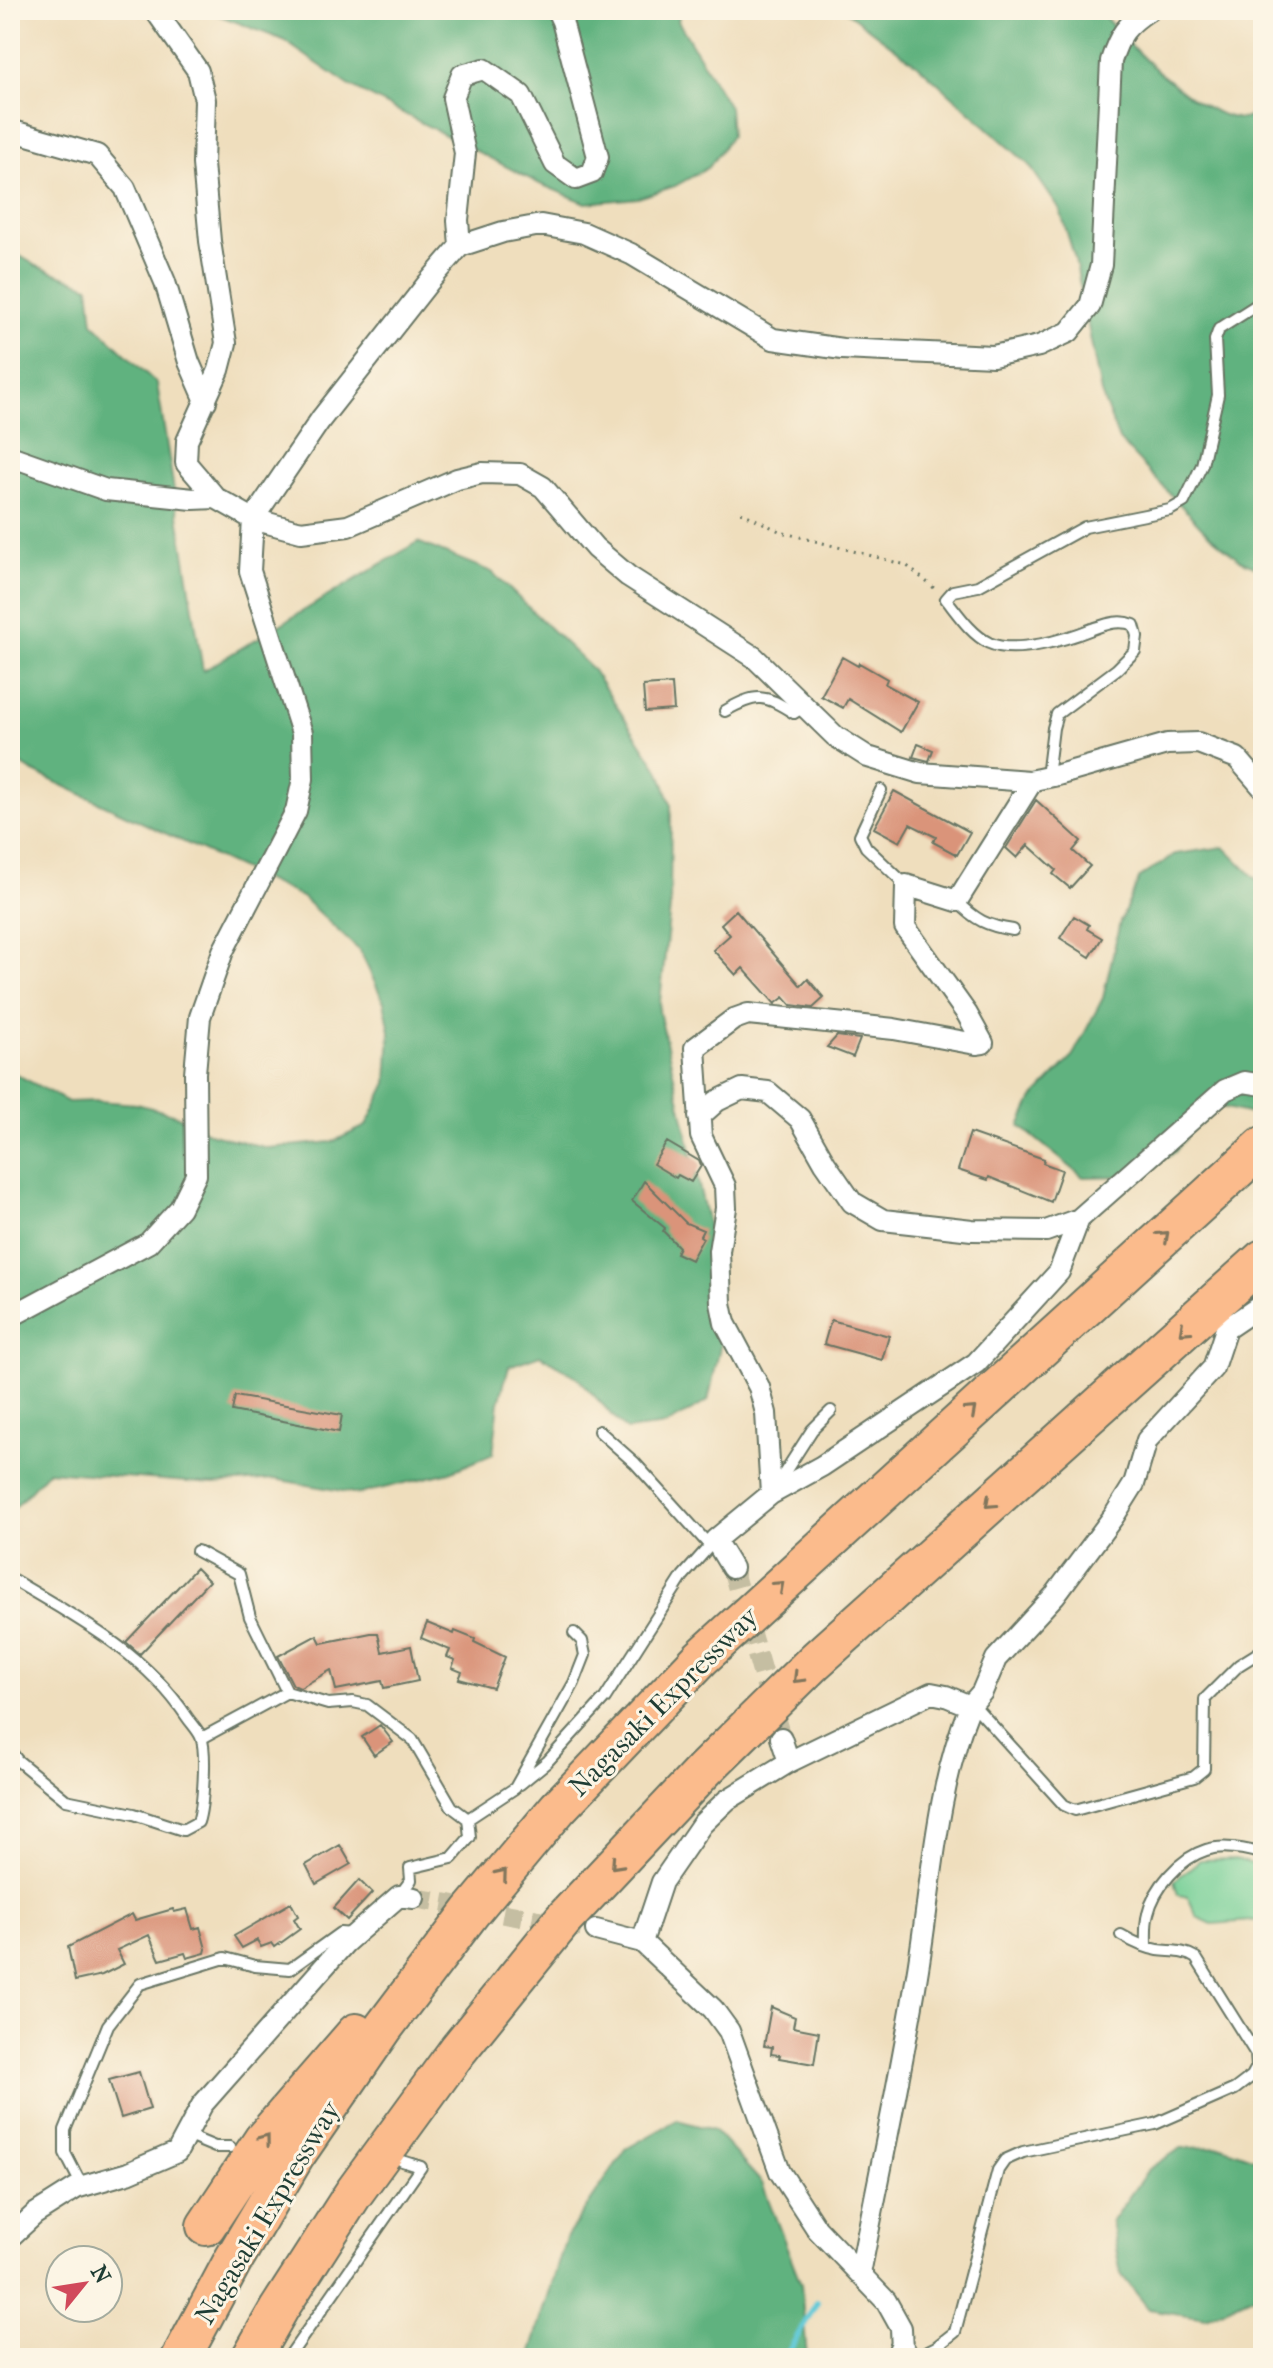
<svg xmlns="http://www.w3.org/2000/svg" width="1273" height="2368" viewBox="0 0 1273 2368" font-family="'IM FELL French Canon',serif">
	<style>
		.green { fill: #75cf96; stroke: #4a8665; stroke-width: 2 }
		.forest { fill: #60b27f; stroke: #40785a; stroke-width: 2 }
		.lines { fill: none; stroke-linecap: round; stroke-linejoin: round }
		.stream { stroke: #5dc8d7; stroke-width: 6 }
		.building { fill: #da947a }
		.minor-tunnel { stroke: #c5bea2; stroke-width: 20; stroke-dasharray: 20 10; stroke-linecap: butt }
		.service-casing { stroke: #687564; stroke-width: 14 }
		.minor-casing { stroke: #687564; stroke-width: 24 }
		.tertiary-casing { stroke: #687564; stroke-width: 30 }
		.motorway-casing { stroke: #687564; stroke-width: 42 }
		.path { stroke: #687564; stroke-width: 3; stroke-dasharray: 2 6; stroke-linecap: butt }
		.service { stroke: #fff; stroke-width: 10 }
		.minor { stroke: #fff; stroke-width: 20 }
		.tertiary { stroke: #fff; stroke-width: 26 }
		.motorway { stroke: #fbbb8c; stroke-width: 38 }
		.oneway { stroke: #82765c }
		.labels { text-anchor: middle; stroke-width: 6; stroke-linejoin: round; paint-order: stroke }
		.street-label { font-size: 28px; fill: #1f3d34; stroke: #fcf5e5 }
	</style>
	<rect width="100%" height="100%" fill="#fcf5e5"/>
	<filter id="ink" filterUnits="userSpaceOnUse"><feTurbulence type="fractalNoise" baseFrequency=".0125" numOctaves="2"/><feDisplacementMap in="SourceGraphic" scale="16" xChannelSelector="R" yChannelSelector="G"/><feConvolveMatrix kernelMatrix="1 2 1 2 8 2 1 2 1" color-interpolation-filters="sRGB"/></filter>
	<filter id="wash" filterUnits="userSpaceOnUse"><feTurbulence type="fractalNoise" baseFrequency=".006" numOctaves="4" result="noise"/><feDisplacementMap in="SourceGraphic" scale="32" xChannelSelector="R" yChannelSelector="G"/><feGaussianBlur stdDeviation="1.8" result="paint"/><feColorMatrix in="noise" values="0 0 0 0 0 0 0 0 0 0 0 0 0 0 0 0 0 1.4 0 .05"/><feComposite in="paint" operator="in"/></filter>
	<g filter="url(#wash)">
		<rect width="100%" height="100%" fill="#efdebd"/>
		<path class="green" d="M1235,1859l28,8v53l-51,4 -15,-7 -9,-20 -10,-2 -4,-14 26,-21z"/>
		<path class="forest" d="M205,10h475l-2,11 51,86 2,29 -22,31 -34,19 -37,12 -52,5 -46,-19 -190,-98 -67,-46z
			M844,10h255c28,34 95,104 141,109 7,0 16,-5 23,-8v459l-23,-10 -33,-27 -88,-93 -18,-47 -26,-134 -15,-49 -31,-45 -110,-99z
			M10,250l27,16 52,20 4,37 64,61 46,287 215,-129 74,30 100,97 68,103 11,32 -1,104 -11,103 50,218 13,109 -14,63 -42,24 -40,5 -49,-53 -37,-22 -31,11 -10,36 -6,52 -43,18 -91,22 -85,-15 -61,5 -165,-13 -38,42v-442l58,31 30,-1 39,3 36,10 39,20 56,14 64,-6 34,-16 21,-43 3,-52 -6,-29 -24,-51 -58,-54 -270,-126 -22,-14z
			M1224,847l39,39v231l-49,-12 -18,18 -21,29 -46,24 -46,1 -63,-51 13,-28 38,-39 32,-61 17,-76 20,-45 36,-23z
			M677,2120l37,10 48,53 39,101 6,74h-278l37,-120 60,-89z
			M1224,2147l39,14v130l-57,27 -57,-9 -28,-35 -10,-52 37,-52 33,-22z"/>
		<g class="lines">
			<path class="stream" d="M785,2358l32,-56"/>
		</g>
		<g id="blocks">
			<path class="building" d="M842,657l16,9 1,-3 28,16 -2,5 33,18 -17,30 -53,-33 -5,9 -22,-12z
				M672,684l2,26 -29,2 -2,-26z
				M918,744l15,6 -4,11 -16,-4z
				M894,791l76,41 -13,23 -24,-13 3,-5 -26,-13 -10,18 -26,-14z
				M1036,800l45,41 -8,10 17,15 -20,22 -17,-14 3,-4 -28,-25 -11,13 -11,-10z
				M736,910l65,76 7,-7 16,19 -11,10 -22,-3 -7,-8 -9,7 -32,-36 -7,7 -23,-25 17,-15 -9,-11z
				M1074,916l15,9 -2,4 15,9 -12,19 -30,-19z
				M837,1036l23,3 -7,18 -26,-10z
				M970,1133l74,26 -1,4 19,7 -11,32 -62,-25 -1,3 -30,-10z
				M667,1142l32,19 2,5 -10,16 -13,-7 -2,3 -23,-14z
				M644,1181l42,42 17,7 -3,6 3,2 -12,22 -15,-7 3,-6 -16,-16 2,-3 -33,-27z
				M831,1320l58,16 -7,24 -58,-16z
				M235,1396l107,19 -3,17 -107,-21z
				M196,1568l13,13 -69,73 -14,-12z
				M427,1623l27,11 1,-3 20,8 -1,3 31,15 -12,31 -34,-9 3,-7 -10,-4 3,-8 -8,-3 3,-7 -29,-12z
				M371,1633h7l4,19 29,-6 7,35 -34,7 -2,-7 -46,9 -5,-20 -31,18 -7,-3 -15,-29 39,-21 4,8z
				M380,1725l13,17 -19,13 -12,-18z
				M340,1845l11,19 -35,20 -10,-19z
				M359,1880l13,13 -25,27 -13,-12z
				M291,1903l7,13 -4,3 6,10 -25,18 -3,-4 -11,4 -4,-7 -15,8 -8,-12z
				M173,1909l1,3 13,-3 6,20 7,-2 6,22 -1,4 -18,5 -2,-5 -25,7 -11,-25 -32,15 7,14 -22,11 -27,6 -7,-34 64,-33 3,6z
				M771,2007l24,10 -2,10 26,5 -5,32 -35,-6 1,-3 -9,-1 1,-7 -8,-1z
				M139,2072l11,37 -29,9 -12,-38z"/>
		</g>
	</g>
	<g filter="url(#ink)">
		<use href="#blocks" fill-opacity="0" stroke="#687564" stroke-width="2"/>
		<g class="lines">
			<path class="minor-tunnel" d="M732,1568l49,170
				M414,1898l182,32"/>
			<g class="service-casing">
				<path id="service" d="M725,711c32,-18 39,-17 69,2l11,-7
					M1047,777l6,-49 4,-14 60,-45 18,-18 2,-15 -3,-11c-15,-6 -27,-1 -42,4 -25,10 -77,26 -103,14 -18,-9 -31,-29 -43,-44l7,-8 25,-5 107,-59 85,-17 14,-8 18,-37 16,-70 -3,-55 4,-11 44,-28
					M881,790l-21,45 6,12 40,38
					M957,901c18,19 30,25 56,29
					M599,1431l36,32 75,83
					M776,1486l36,-56 19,-19
					M197,1551l42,23 11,43 37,75
					M10,1578c65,39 134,74 177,139 4,6 11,13 14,20 6,15 2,70 -3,85l-15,8 -49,-16 -68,-14 -49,-40 -7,-10
					M972,1703l92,102 11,5 119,-33 10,-8 1,-70 34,-34 24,-15
					M202,1738l85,-46 41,12 25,-2 14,3 45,34 40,68 16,12
					M520,1784l27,-22 58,-64 78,-122 32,-36
					M399,1896l12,-16 -1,-12 42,-10 18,-21 -2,-18 47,-31 59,-105 11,-28 -3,-14 -8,-8
					M1146,1946c0,-10 -1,-22 2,-32 6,-26 32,-56 58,-64 18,-6 40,-1 57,4
					M186,2135l29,12h15
					M82,2186l-17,-33v-23l43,-105 32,-41 85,-26 30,8 35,3 50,-36 13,1
					M288,2358l133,-191 -19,-6
					M914,2358l22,-11 19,-15 43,-162 7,-10 18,-8 132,-28 80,-35 17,-13 5,-9 -1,-13 -60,-96c-12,-8 -24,-6 -38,-8 -13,-2 -25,-8 -37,-15"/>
			</g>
			<g class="minor-casing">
				<path id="minor" d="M10,130l87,25 28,33 40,94 24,80 17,39
					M460,246l-2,-26 7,-67 -12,-55 9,-23 22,-6 37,26 34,69 21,15 16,-6 6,-16 -36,-136 -5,-11
					M10,456l96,34 87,9 23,-1 -30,-35 1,-22 32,-71 7,-27 -16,-102 -7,-77 2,-64 -7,-29 -43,-61
					M216,498l37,21 48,13 47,-6 109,-47 25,-6 38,1 23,13 52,61 33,28 126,81 81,79 33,21 52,16 109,8 29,-6 109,-31 31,-1 39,15 26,30
					M699,1117l18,-16 25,-12 26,3 32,27 25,44 27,39 31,18 89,10 74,1 33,-12 146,-129 19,-8 19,3
					M10,1317l138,-74 32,-35 16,-33 -1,-102 5,-56 23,-66 73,-140 7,-32 -1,-46 -52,-162 3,-52 68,-100 107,-136 32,-37 43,-14 38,-7 43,8 47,21 142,85 69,10 151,7 46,-10 30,-14 21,-26 11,-41 10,-204c8,-26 15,-36 38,-51
					M771,1494l-5,-81 -7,-26 -34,-64 -4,-20 -2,-52 7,-43 -1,-22 -24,-50 -6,-88 39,-29 14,-5 146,15 82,15 7,-1 -16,-29 -62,-87 1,-42 51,16 76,-121
					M732,1568l-17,-28 56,-46 51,-28 154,-103 83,-91 20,-53
					M970,1706l12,-14 14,-33 59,-64 59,-79 20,-32 13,-44 66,-72 13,-39 37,-25
					M789,1762l142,-69 15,3 24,10c-35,86 -38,179 -53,269 -16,100 -38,200 -57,299
					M596,1930l46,12 71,67 16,22 51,141 37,57 69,72 15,27 1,23
					M642,1942l20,-60 40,-58 25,-24 62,-38 -8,-24
					M10,2237l25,-23 41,-26 52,-15 49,-21 25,-47 143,-162 54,-47 15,2"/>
			</g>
			<g class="tertiary-casing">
				<path id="tertiary" d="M902,2358v-7"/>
			</g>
			<g class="motorway-casing">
				<path id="motorway" d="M206,2226l57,-86 93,-107
					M181,2358l53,-99 61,-103 89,-129 87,-115 87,-104 143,-150 562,-512
					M251,2358l28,-49 74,-115 105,-144 105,-130 142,-151 110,-108 448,-402"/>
			</g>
			<path class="path" d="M741,512l40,20 125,33 28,23"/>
			<use href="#service" class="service"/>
			<use href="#minor" class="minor"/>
			<use href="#tertiary" class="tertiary"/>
			<use href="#motorway" class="motorway"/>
		</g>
		<defs><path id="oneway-chevron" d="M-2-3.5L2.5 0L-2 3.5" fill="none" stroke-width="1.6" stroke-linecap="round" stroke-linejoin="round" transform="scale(2)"/></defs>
		<g class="oneway">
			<use href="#oneway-chevron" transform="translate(1164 1236) rotate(-42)"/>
			<use href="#oneway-chevron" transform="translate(1184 1330) rotate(138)"/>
			<use href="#oneway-chevron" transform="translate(971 1411) rotate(-42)"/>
			<use href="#oneway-chevron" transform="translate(990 1503) rotate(138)"/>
			<use href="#oneway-chevron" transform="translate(779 1586) rotate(-42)"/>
			<use href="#oneway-chevron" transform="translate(798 1678) rotate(135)"/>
			<use href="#oneway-chevron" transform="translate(616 1864) rotate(133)"/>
			<use href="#oneway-chevron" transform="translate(502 1874) rotate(-50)"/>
			<use href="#oneway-chevron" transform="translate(265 2139) rotate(-53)"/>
		</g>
	</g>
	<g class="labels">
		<g class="street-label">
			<text transform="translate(663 1701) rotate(-45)" y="10">Nagasaki Expressway</text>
			<text transform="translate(267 2212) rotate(-59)" y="10">Nagasaki Expressway</text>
		</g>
	</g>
	<rect width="1273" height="2368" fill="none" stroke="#fcf5e5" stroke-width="40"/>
	<g transform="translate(84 2284) rotate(60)"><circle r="38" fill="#fcf5e5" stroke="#a4ab9e" stroke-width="2"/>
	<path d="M0-6L14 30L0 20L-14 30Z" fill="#d1495b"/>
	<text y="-12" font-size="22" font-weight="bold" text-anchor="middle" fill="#1f3d34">N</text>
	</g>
</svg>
